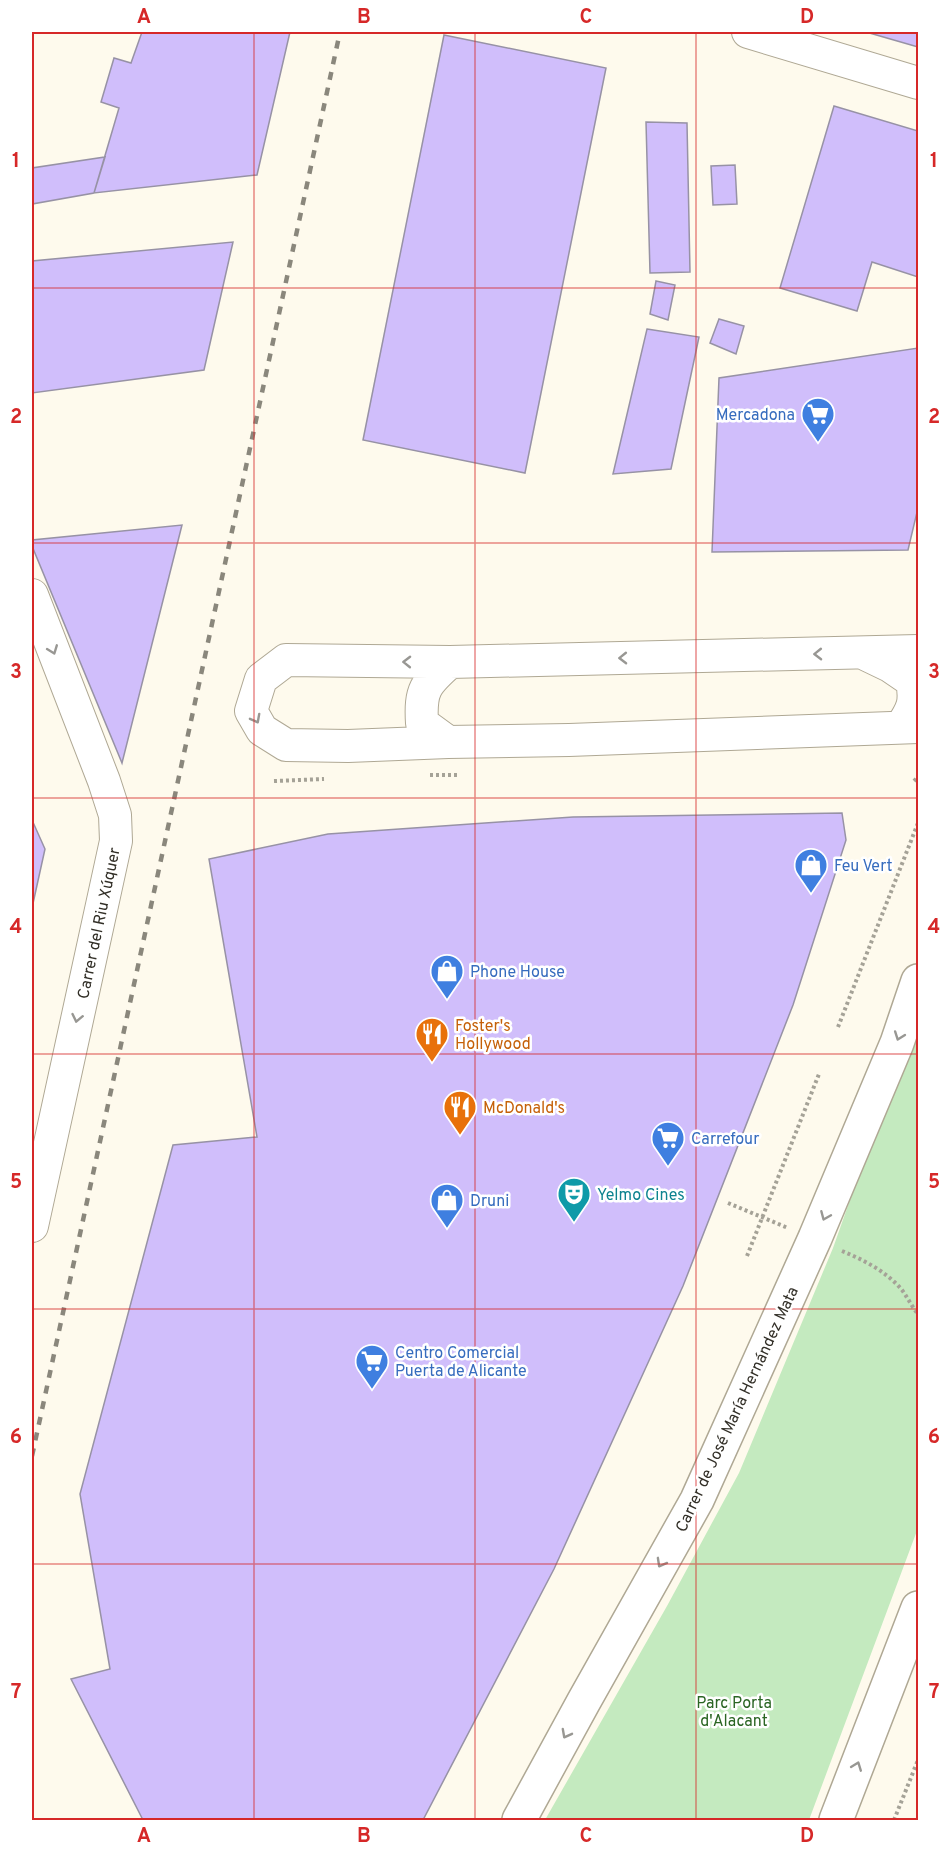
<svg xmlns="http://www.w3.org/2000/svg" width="950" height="1852" viewBox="0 0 950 1852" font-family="Overpass,sans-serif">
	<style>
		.green { fill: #c4eabf }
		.building { fill: #d0befb; stroke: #9792a5; stroke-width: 1.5 }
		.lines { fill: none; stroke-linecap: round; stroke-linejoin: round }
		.minor-casing { stroke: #afa894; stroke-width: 34 }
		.secondary-casing { stroke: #afa894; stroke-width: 36 }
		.path { stroke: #a5a297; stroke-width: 4; stroke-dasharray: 3 3; stroke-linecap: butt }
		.minor { stroke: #fff; stroke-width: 32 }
		.secondary { stroke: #fff; stroke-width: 33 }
		.rail { stroke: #8a877c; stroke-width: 4.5; stroke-dasharray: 8 8; stroke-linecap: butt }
		.oneway { stroke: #989793 }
		.grid { fill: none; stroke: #d62828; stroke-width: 1.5; stroke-opacity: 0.55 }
		.labels { text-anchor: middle; stroke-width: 5; stroke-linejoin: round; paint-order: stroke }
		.shop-label { font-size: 16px; fill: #366cbe; stroke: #fff; text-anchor: start }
		.street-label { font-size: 16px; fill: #322f27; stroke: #fff }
		.food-label { font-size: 16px; fill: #c56008; stroke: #fff; text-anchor: start }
		.culture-label { font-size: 16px; fill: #0d838f; stroke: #fff; text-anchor: start }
		.park-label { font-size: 16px; fill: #2a6523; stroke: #fff }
		.neatline { fill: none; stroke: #d62828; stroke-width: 2 }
		.grid-label { font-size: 20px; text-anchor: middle; font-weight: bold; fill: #d62828 }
	</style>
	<rect width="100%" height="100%" fill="#fefaed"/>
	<path class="green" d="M918,1008v520l-109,292h-264l122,-214 72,-133 94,-225z"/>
	<path class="building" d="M142,32h148l-33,143 -163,18 25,-85 -18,-6 13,-44 17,5z
		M866,32h52v15z
		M444,35l162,33 -81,405 -162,-33z
		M834,106l84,25v146l-46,-15 -15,49 -77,-23z
		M646,122l41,1 3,149 -40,1z
		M105,157l-11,36 -62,11v-36z
		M735,165l2,39 -24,1 -2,-39z
		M233,242l-29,128 -172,23v-132z
		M656,281l19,4 -7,35 -18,-6z
		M719,319l25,7 -8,28 -26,-11z
		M647,329l52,8 -28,132 -58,5z
		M918,348v160l-10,42 -196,2 7,-174z
		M182,525l-60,238 -90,-217v-6z
		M842,813l4,27 -53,165 -110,281 -129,283 -131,251h-280l-72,-141 39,-10 -30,-175 93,-349 84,-8 -48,-278 119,-25 245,-17z
		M32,820l13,29 -13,59z"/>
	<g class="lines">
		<g class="minor-casing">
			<path id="minor" d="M748,32l170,51
				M32,595l72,186 11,34 1,26 -84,385
				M918,651l-468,11 -164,-2 -25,19 -10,32 11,19 24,15 62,1 100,-4 121,-2 349,-13
				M865,654l25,12 22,15c4,21 1,28 -11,46
				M448,742l-26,-19c-2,-33 3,-39 28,-61"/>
		</g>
		<g class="secondary-casing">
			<path id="secondary" d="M519,1820l65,-119 113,-201 118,-262 82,-195 21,-62
				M836,1820l82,-212"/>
		</g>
		<path class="path" d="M430,775h29
			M274,781l50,-2
			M914,781l4,-4
			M838,1027l80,-204
			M728,1203l60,25
			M842,1251c22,9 45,21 60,39 6,8 10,17 16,24
			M747,1256l72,-182
			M894,1820l24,-60"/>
		<use href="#minor" class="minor"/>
		<use href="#secondary" class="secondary"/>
		<path class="rail" d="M32,1456l308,-1424"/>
	</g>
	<defs><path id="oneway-chevron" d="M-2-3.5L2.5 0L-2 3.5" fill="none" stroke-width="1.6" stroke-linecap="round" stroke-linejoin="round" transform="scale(1.5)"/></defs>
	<g class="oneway">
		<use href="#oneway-chevron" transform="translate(53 650) rotate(69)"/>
		<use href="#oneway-chevron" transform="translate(818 654) rotate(179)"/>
		<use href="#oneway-chevron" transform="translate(623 658) rotate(179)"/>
		<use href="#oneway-chevron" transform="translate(407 662) rotate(-179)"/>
		<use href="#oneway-chevron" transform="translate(256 719) rotate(62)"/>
		<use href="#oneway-chevron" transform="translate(77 1018) rotate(102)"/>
		<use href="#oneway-chevron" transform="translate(899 1036) rotate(110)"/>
		<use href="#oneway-chevron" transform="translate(825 1216) rotate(113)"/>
		<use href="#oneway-chevron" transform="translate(661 1563) rotate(119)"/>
		<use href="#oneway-chevron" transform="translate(566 1734) rotate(118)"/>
		<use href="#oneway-chevron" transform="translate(857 1766) rotate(-69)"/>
	</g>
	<path class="grid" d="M254,32v1788M475,32v1788M696,32v1788M32,288h886M32,543h886M32,798h886M32,1054h886M32,1309h886M32,1564h886"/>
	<defs>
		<g id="supermarket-pin" transform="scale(1.725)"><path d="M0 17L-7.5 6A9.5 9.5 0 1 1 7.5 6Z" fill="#3f7fe0" stroke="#fff"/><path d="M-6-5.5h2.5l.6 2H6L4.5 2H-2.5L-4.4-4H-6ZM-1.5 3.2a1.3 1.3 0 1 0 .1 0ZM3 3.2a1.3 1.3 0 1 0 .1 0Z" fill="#fff"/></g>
		<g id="shop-pin" transform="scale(1.725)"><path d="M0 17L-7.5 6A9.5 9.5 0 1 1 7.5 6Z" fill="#3f7fe0" stroke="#fff"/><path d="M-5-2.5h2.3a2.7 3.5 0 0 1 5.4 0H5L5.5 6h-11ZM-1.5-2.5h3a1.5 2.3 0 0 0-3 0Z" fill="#fff"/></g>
		<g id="restaurant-pin" transform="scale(1.725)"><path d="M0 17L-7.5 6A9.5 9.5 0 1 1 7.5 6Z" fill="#e8710a" stroke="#fff"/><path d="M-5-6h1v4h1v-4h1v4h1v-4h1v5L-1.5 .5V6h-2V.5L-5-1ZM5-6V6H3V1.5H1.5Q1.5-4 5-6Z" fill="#fff"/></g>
		<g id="theatre-pin" transform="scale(1.725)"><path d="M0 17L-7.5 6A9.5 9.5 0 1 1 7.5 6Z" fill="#0f9aa8" stroke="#fff"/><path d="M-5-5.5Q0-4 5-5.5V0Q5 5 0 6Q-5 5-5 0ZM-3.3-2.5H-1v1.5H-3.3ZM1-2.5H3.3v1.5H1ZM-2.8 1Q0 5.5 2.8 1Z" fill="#fff"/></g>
	</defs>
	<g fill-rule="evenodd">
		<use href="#supermarket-pin" x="818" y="414"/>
		<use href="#shop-pin" x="811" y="865"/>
		<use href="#shop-pin" x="447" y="971"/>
		<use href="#restaurant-pin" x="432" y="1034"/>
		<use href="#restaurant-pin" x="460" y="1107"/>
		<use href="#supermarket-pin" x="668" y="1138"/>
		<use href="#theatre-pin" x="574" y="1194"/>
		<use href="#shop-pin" x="447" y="1200"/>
		<use href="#supermarket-pin" x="372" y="1361"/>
	</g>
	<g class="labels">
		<g class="shop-label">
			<text x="795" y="420" text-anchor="end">Mercadona</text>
			<text x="834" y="871">Feu Vert</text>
			<text x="470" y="977">Phone House</text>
			<text x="691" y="1144">Carrefour</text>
			<text x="470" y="1206">Druni</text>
			<text x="395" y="1358">Centro Comercial<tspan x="395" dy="18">Puerta de Alicante</tspan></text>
		</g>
		<g class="street-label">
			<text transform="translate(98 923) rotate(-78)" y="6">Carrer del Riu Xúquer</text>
			<text transform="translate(736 1409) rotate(-65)" y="6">Carrer de José María Hernández Mata</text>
		</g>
		<g class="food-label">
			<text x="455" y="1031">Foster's<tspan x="455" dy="18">Hollywood</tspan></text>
			<text x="483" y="1113">McDonald's</text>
		</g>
		<g class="culture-label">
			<text x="597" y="1200">Yelmo Cines</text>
		</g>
		<g class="park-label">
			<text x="734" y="1708">Parc Porta<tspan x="734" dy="18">d'Alacant</tspan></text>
		</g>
	</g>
	<rect width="950" height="1852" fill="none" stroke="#ffffff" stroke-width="66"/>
	<rect x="33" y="33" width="884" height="1786" class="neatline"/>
	<g class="grid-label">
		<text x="144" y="23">A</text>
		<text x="364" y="23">B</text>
		<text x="586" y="23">C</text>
		<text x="807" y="23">D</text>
		<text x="16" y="167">1</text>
		<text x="934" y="167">1</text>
		<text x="16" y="423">2</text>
		<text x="934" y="423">2</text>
		<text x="16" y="678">3</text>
		<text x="934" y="678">3</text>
		<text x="16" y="933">4</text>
		<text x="934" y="933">4</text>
		<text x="16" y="1188">5</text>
		<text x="934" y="1188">5</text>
		<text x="16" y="1443">6</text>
		<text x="934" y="1443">6</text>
		<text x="16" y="1698">7</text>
		<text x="934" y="1698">7</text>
		<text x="144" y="1842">A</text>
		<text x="364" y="1842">B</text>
		<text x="586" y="1842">C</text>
		<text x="807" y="1842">D</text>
	</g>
</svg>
